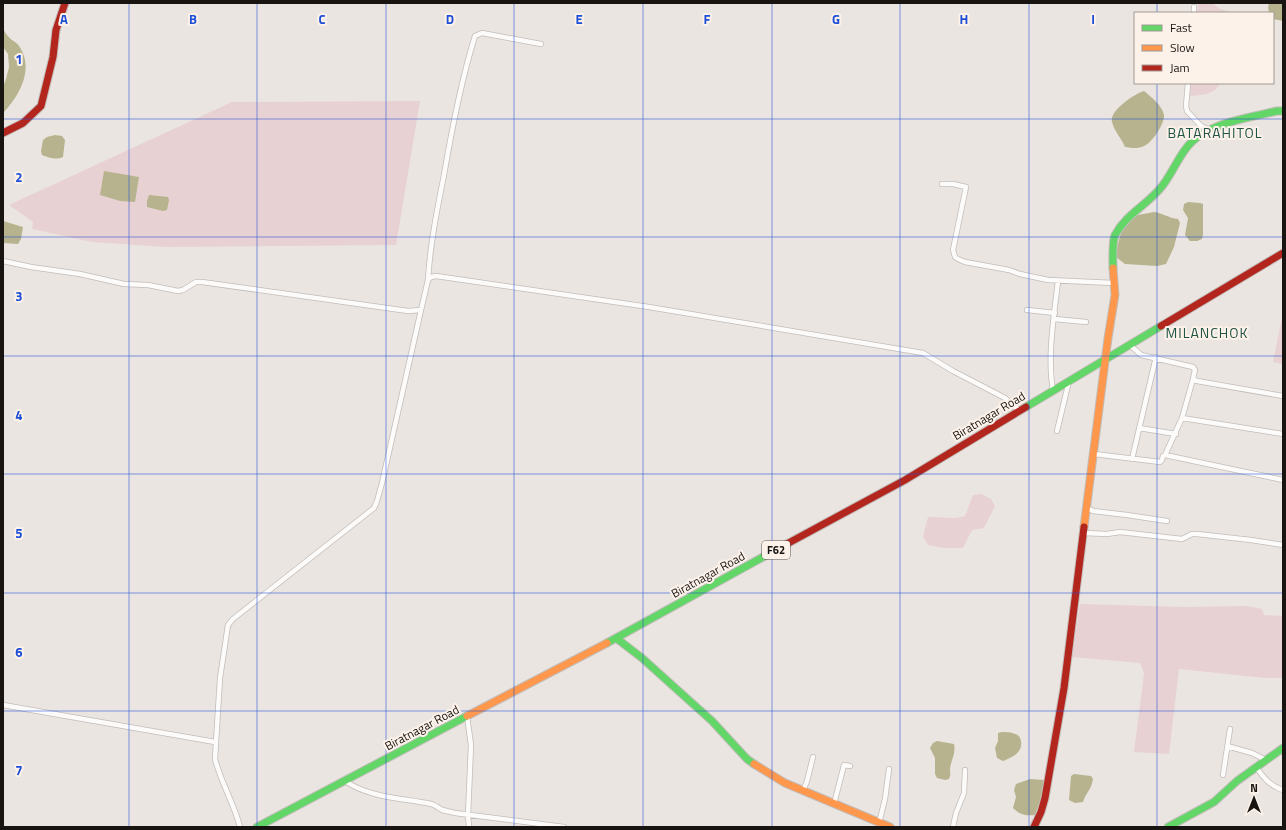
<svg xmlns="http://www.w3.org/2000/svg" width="1286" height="830" viewBox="0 0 1286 830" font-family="'Titillium Web',sans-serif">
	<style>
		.green { fill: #e8d1d2 }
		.water { fill: #b7b38e }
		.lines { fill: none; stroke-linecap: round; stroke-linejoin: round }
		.street-casing { stroke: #c1bdba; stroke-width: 6 }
		.fast-casing { stroke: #c1bdba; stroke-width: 9 }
		.slow-casing { stroke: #c1bdba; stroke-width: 9 }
		.jam-casing { stroke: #c1bdba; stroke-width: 9 }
		.street { stroke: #fcfbfa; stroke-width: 4.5 }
		.fast { stroke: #63d668; stroke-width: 7 }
		.slow { stroke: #ff974d; stroke-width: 7 }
		.jam { stroke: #b3261e; stroke-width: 7 }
		.grid { fill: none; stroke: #1d4ed8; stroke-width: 1; stroke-opacity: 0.55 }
		.labels { text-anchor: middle; stroke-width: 4; stroke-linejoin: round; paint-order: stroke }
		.shield { fill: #fdf2ea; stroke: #5d5753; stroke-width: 1 }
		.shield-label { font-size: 11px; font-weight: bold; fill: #181412 }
		.street-label { font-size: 12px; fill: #181412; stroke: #fdf2ea }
		.quarter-label { font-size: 14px; letter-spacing: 1px; fill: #1f5447; stroke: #fdf2ea }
		.grid-label { font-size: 13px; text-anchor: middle; font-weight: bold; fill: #1d4ed8; stroke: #fdf2ea; stroke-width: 4; stroke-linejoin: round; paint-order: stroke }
	</style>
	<rect width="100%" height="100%" fill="#ebe5e1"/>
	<path class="green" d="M1198,3h14l8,6 16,4h-39z
		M1191,83h29c-5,12 -19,12 -30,13z
		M420,101l-24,144 -230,2 -74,-5 -60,-13 1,-7 -24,-17 223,-103z
		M1283,313v51l-10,-2z
		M981,494l10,5 4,7 -11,22 -12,2 -9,18h-20l-15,-3 -5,-8 5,-20 28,1 9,-2 8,-21z
		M1080,604l104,3 63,-1 15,3 2,6 19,1v62h-18l-86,-9 -10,85 -35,-2 10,-79 -4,-10 -68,-6z"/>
	<path class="water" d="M1269,3h14v18l-10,-2v-6h-6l2,-2 -1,-3z
		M3,28c2,5 5,9 9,12 3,2 6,4 7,6 16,23 0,50 -16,67v-26l3,-8 3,-12 -1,-13 -5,-7z
		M1144,91c7,6 18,14 20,24 1,8 -12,28 -20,31 -6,3 -12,2 -19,1 -3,-8 -11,-16 -13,-25 -3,-11 22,-28 32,-31z
		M55,135l7,1 3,4 -2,17c-6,3 -14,1 -21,-2l-1,-4 2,-11 4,-3z
		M104,171l35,6 -4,25 -15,-1 -20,-6z
		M149,195l19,2 1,3 -2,10 -4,1 -16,-4v-6z
		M1188,202l12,1 3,1v30l-1,5 -5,2h-7l-5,-6 3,-17 -5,-8 1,-6z
		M1154,212c9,1 14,6 24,7l2,4 -6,24 -8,17 -9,2 -32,-2 -9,-7c2,-16 5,-35 22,-42 5,-1 11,-2 16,-3z
		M3,221l20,6 -2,12 -3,5 -15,-1z
		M1002,732c4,0 9,0 13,2 4,1 5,3 6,7 2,12 -9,16 -18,20l-6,-3 -2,-10 3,-7v-8z
		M937,741l17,3c2,11 -3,15 -4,25 0,4 1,6 -1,10l-4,1 -8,-2 -2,-4v-16l-5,-10 3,-5z
		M1074,774l17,2 2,3c-2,12 -7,13 -10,23l-8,1 -6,-3 2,-24z
		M1030,779l14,1 -2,16 -7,19c-9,1 -15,0 -22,-7l3,-11 -2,-7 2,-6z"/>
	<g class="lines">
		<g class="street-casing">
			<path id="street" d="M1194,13v-6
				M1188,83l-2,23 1,5 14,15 9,4
				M942,184h11l13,3 -13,63 2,7 3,2 7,3 44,8 11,4 28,6 66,3
				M3,261l28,6 49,7 44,10 24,1 30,6 5,-1 13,-8h6l206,29 13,-1 7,-30 3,-3 5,-1 213,31 274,46 30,18 52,27 15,13
				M428,280c2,-35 9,-70 16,-105 8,-47 17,-94 31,-139l7,-3 59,11
				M1027,310l28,3
				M1054,319l32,3
				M1130,345l11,10 52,12 2,3 -2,9 4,2 86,15
				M1053,391c-6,-36 1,-74 5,-110
				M1182,418l101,16
				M1139,428l37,6
				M1057,431l12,-50
				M1094,454l66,8 2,-2 1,-4 2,-1 118,25
				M1165,455l17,-37 11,-39
				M1132,459l24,-102
				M1087,508l6,3 34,4 40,6
				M1084,533l23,1 13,-2 62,7 10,-5h5l54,6 32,5
				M3,705l212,37
				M467,716l4,29 -3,70 1,12
				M1227,746l25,7 14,7
				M1256,767c7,10 14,19 27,23
				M1223,775l7,-46
				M345,781c25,17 57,17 86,23 4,1 8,4 11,6 4,1 9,2 13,3l109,14
				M803,791l4,-10 6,-24
				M834,804l10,-39 6,1
				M879,823l6,-24 4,-30
				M240,827c-6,-24 -19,-44 -25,-68l5,-81 8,-53 5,-6 141,-111 3,-7 5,-18 39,-173
				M953,827l3,-14 8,-20 1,-23"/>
		</g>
		<g class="fast-casing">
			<path id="fast" d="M1113,268c0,-8 -1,-26 2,-33 11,-21 34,-31 48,-50 12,-16 19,-38 36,-49 23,-15 52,-19 78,-25h6
				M1026,407l135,-81
				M616,638l26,20 70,63 35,38 7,5
				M607,643l176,-97
				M257,827l210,-111
				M1168,827l46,-25 23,-21 46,-33"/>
		</g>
		<g class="slow-casing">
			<path id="slow" d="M1084,527l24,-189 7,-43 -2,-27
				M467,716l140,-73
				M754,764l31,19 105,44"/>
		</g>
		<g class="jam-casing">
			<path id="jam" d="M3,133l20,-10 18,-17 12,-49 3,-27 9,-27
				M1161,326l122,-73
				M783,546l122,-66 121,-73
				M1034,827l7,-15 4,-14 19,-110 20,-161"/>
		</g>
		<use href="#street" class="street"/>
		<use href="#fast" class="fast"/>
		<use href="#slow" class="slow"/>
		<use href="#jam" class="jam"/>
	</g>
	<path class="grid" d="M129,3v824M257,3v824M386,3v824M514,3v824M643,3v824M772,3v824M900,3v824M1029,3v824M1157,3v10M1157,83v744M3,119h1280M3,237h1280M3,356h1280M3,474h1280M3,593h1280M3,711h1280"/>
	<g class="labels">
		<rect class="shield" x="762" y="541" width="28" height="18" rx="3"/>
		<g class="shield-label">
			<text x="776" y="554">F62</text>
		</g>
		<g class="street-label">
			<text transform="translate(989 416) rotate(-31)" y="4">Biratnagar Road</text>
			<text transform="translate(708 575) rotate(-29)" y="4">Biratnagar Road</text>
			<text transform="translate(422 728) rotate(-28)" y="4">Biratnagar Road</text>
		</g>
		<g class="quarter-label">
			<text x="1215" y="138">BATARAHITOL</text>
			<text x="1207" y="338">MILANCHOK</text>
		</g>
	</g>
	<g class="grid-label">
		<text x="64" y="24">A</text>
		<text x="193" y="24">B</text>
		<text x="322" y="24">C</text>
		<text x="450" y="24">D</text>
		<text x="579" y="24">E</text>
		<text x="707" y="24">F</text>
		<text x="836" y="24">G</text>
		<text x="964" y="24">H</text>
		<text x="1093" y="24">I</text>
		<text x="19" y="64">1</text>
		<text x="19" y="182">2</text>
		<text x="19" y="301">3</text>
		<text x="19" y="420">4</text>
		<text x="19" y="538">5</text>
		<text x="19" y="657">6</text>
		<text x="19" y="775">7</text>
	</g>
	<rect width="1286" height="830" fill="none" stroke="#181412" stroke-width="8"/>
	<rect x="1134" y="12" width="140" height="72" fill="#fdf2ea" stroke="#a19994"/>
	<rect x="1142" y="25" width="20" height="6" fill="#63d668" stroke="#a19994"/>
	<text x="1170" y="32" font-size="12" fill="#181412">Fast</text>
	<rect x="1142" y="45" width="20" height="6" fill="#ff974d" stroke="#a19994"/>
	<text x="1170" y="52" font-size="12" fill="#181412">Slow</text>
	<rect x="1142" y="65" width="20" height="6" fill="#b3261e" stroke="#a19994"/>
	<text x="1170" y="72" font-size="12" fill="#181412">Jam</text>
	<g transform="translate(1254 798)" stroke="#fdf2ea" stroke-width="3" paint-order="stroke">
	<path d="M0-3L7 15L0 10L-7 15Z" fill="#181412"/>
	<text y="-6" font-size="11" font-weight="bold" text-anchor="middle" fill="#181412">N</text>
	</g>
</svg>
